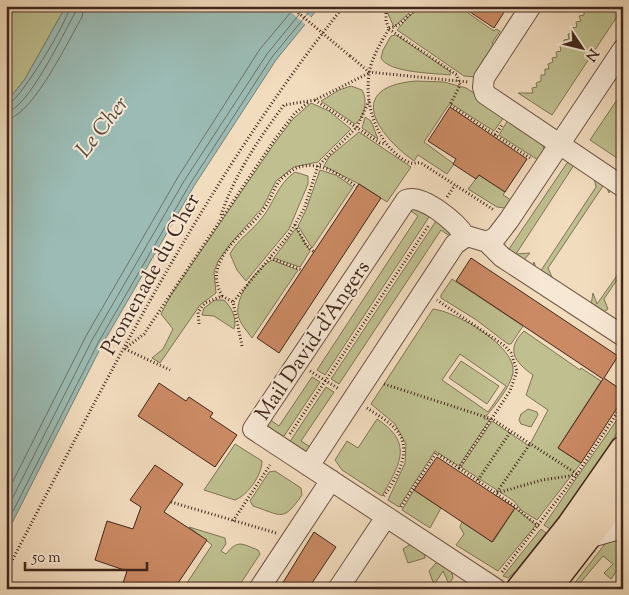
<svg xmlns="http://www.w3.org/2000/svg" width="629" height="595" viewBox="0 0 629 595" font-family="'Sorts Mill Goudy',serif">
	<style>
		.green { fill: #bfbf8f; stroke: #807356; fill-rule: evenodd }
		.water { fill: #9bbbb4; stroke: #778077 }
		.pier { fill: #f2dcbe }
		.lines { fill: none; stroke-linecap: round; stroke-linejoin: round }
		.shore { stroke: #6e7168; stroke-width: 1 }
		.building { fill: #cb8a64; stroke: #41271c }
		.minor-casing { stroke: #6d5444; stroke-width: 22 }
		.major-casing { stroke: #41271c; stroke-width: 28 }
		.path { stroke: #41271c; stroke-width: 3; stroke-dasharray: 1 2.5; stroke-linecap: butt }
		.minor { stroke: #f7e8d5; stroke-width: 20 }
		.major { stroke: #f2dcbe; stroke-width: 25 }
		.path-bridge { stroke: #41271c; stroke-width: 3; stroke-dasharray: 1 2.5; stroke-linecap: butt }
		.labels { text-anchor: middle; stroke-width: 4; stroke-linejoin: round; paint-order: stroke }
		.street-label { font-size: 21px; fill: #41271c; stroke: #f7e8d5 }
		.water-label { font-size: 22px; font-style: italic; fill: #584c42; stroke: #f7e8d5 }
	</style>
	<rect width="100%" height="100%" fill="#f2dcbe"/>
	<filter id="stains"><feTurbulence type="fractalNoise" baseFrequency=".004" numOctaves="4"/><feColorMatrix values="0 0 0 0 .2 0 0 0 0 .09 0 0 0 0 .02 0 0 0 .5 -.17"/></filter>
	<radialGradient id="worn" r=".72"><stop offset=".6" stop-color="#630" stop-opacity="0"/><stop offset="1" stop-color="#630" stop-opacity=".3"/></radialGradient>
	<path class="green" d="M6,6h60l-41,73 -19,24z
		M388,6h29l-23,21 -6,-13z
		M424,6h48l-4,7 26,18 2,-2 4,2 -8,12 3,3 -20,31 -11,-1 -67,-46 12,-14z
		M588,6h23l9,6 -68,103 -34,-22h15l-1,-5 5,-1 -1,-4 5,-2v-6h4v-6h4l-1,-5 5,-2 -1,-4 5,-1 -1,-5 5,-1 -1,-5 4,-1v-5l5,-1 -1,-5 5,-1 -1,-5 5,-1 -1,-5 5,-1 -2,-5 5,-1v-5l5,-1z
		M396,35l55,37 -1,3c-17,-2 -61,-2 -69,-17l2,-8 8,-14z
		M416,81l28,1 22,6 8,5 3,6 27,18 -10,14 -44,-28 -26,39 30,22 -7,10 -29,-19 -4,6c-38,-27 -69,-74 2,-80z
		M351,86l11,4c6,10 3,28 -7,34l-34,-23 18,-11z
		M623,91v71l-33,-22z
		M311,103l18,8 22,18 -33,33 -24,5 -18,14 -13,26 -31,35 -14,19 -4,11 2,21 -16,12 -40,58 -8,-5 11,-9 10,-20 -12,-15 10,-19 105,-154 17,-22z
		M365,117l6,4 7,18 -16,-11z
		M508,120l35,25 1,5 -6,10 -39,-25z
		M359,132l52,35 -24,35 -28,-18 -35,-18 5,-9z
		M570,161l6,1 -60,92 14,-1 -7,8 -16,-9 60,-89z
		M320,170l16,5 17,12 -41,61 -14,-22 8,-16z
		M295,172l13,4v8l-19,45 -43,52 -9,-11 -7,-16c7,-14 21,-22 31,-35 13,-15 16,-35 34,-47z
		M593,173l17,11 2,4 -3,5 -4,-10 -57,85 4,9 -12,3 -9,-9 3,-9 4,13 58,-88z
		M479,175l26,17 -2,3 8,5 -6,8 -8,-1 -29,-18z
		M411,206l20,8 -106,161 -8,-5 101,-154 -10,-7z
		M438,218l13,9v10l-10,-7 -102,154 -8,-5z
		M296,228l14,23 -10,16 -26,-9z
		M272,260l26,10 -46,68c-5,-7 -12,-14 -14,-23 -3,-19 18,-46 34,-55z
		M623,267v4l-19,28 4,10 -6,4 -11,-8 2,-12 4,11z
		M452,279l71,47 -12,18h-3l-33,-25 -34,-21v-3z
		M215,300h9c8,8 13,18 10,29l-20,-13 -12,-1 2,-7z
		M433,309c22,2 85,38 80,64 -4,17 -19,33 -29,46h6l-31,47 -24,-15 -36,56 -11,-7 17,-37 1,-19 -11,-20 -24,-20zM460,354l46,32 -18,26 -46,-32z
		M524,331l56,39 1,-2 20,13 -43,67 23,15 -44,57 -16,-10 -7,-9 -53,-34 31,-46 37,25 19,-36 -22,-15 7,-20c-18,-13 -28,-25 -9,-44z
		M461,361l38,25 -12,18 -38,-26z
		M312,377l8,5 -38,57 -14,-11 1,-9 10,7z
		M326,387l8,5 -33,49 11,7 -8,4 -15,-9z
		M528,409l9,3 1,3 -7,12 -10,-3 -2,-4 2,-6z
		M623,411v13l-42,63 -31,42 -6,-4z
		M377,419c37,24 23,45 5,77l-40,-26 -7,-10 12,-19 11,7z
		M235,444l27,17c0,14 -14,34 -27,39l-31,-10z
		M275,471l26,17 1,7c-19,27 -19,21 -49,11l-3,-5 19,-29z
		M414,490l27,18 -11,20 -28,-18z
		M515,508l21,17 -38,46 -42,-26 8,-11 -4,-7 2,-5 31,20z
		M189,527l36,11 1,6 -5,7 5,3c12,-15 16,-10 32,-4l2,4 -23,35h-54l29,-44z
		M541,529l5,4 -30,38 -8,7 -5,-2z
		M623,537v25l-12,17 -7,-6 9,-9 -10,-8 -28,33h-5l38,-49z
		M411,544l13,9 1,5 -17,5 -5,-14z
		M441,562l10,7 2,9 -4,6 -6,-13 -9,14 -5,-14 7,-8z"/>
	<path class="water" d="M66,6h254l-44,54 -82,126 -92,159 -96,190v-432l19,-24z"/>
	<path class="pier" d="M284,6h13l16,13 -6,7z"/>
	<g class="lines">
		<path class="shore" d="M6,106c12,-2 63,-86 64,-100
			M6,112c21,-1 58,-80 69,-99l2,-7
			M6,119c25,0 63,-80 76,-102l2,-11
			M6,495l80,-159 92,-159 82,-128 36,-43
			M6,511l86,-171 92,-159 83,-127 39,-48
			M6,525l92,-182 92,-159 82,-127 42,-51"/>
	</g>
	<path class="building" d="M461,6h47l-14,22z
		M450,107l77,52 -22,33 -26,-17 -3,4 -23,-15 3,-5 -28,-18z
		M359,184l22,14 -102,155 -22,-15z
		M471,258l147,98 -14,22 19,13v8l-42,64 -23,-15 45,-69 -147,-98z
		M159,383l27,18 3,-4 24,16 -3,4 27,18 -22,32 -77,-51z
		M437,457l78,51 -23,34 -78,-52z
		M155,465l28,19 -19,28 43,28 -33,49h-53l6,-18 -32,-11 12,-39 26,8 8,-22 -11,-7z
		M314,532l22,15 -28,42h-29z"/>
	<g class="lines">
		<g class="minor-casing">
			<path id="minor" d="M531,6l-47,72 -1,9 2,7 138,93
				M465,236c-8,-13 -43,-43 -59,-36l-153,229 243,160
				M487,242l9,-5 13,-17 114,-171
				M487,242l15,15 121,79
				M309,466l146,-222 12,-8 20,6
				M588,538l35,-10
				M259,589l72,-109
				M338,589l48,-72"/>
		</g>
		<g class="major-casing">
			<path id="major" d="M519,589l51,-64 53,-76
				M548,589l55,-71 20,-29"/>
		</g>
		<path class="path" d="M386,6v15l3,8c-8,13 -18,30 -20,45 -5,33 10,75 41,89 4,1 7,-1 11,0l73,47
			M618,6l5,3
			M389,28c12,-1 21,-16 32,-22
			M389,29l68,46 3,10 -10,20 80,53
			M350,56l19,16 99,10
			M315,100l65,43 6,1
			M495,135l7,-10
			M447,197l8,-12
			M221,215c14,-41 37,-75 63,-110l31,-5 54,-27
			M295,225l11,20 8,7
			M270,258l32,12
			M222,296c-4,-8 -7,-17 -5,-26 7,-27 35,-42 49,-64 6,-9 8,-19 15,-27 7,-6 14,-12 23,-13 20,-3 38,10 53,21
			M199,324l-1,-12 7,-9 17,-7 11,6
			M242,346l-9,-44 55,-66 16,-27 14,-43 39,-39 13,-28
			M127,347l17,-13 131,-195 20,-26 14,-11
			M125,349l45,21
			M310,371l29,18
			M384,384l108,35 85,55
			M367,408c10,7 26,15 33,27 11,20 -5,45 -16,61
			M290,434l139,-209
			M459,468l57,39 7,7 16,12
			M478,480l33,-49
			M497,492l33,-48
			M497,493l45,-13 34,-5
			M171,502l105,31
			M401,507l35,-54 23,15 51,-77 7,-20 -6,-18 -6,-7 -68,-46
			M233,521l37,-56
			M6,572c102,-195 200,-394 338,-566
			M502,572l75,-98 46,-70"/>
		<use href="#minor" class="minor"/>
		<use href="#major" class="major"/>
		<path class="path-bridge" d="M290,6l60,50"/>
	</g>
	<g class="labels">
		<g class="street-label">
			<text transform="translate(150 274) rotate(-61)" y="7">Promenade du Cher</text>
			<text transform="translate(312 340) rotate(-56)" y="7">Mail David-d'Angers</text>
		</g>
		<g class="water-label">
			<text transform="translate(101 126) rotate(-52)" y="8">Le Cher</text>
		</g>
	</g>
	<rect width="629" height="595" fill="none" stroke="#f2dcbe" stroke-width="25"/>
	<rect x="8" y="8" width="614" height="580" fill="none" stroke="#41271c" stroke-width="2.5"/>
	<rect x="12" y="12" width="604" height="570" fill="none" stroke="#41271c"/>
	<g transform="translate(582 48) rotate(125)" stroke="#f7e8d5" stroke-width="4" paint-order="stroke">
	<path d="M0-4L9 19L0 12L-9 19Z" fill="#41271c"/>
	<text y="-8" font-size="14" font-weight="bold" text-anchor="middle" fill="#41271c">N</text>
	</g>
	<path d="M25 562v8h122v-8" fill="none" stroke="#41271c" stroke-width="2.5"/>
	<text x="32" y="562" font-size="15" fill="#41271c" stroke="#f7e8d5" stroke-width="4" paint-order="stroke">50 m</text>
	<rect width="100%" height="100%" filter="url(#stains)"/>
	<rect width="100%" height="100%" fill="url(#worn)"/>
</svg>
